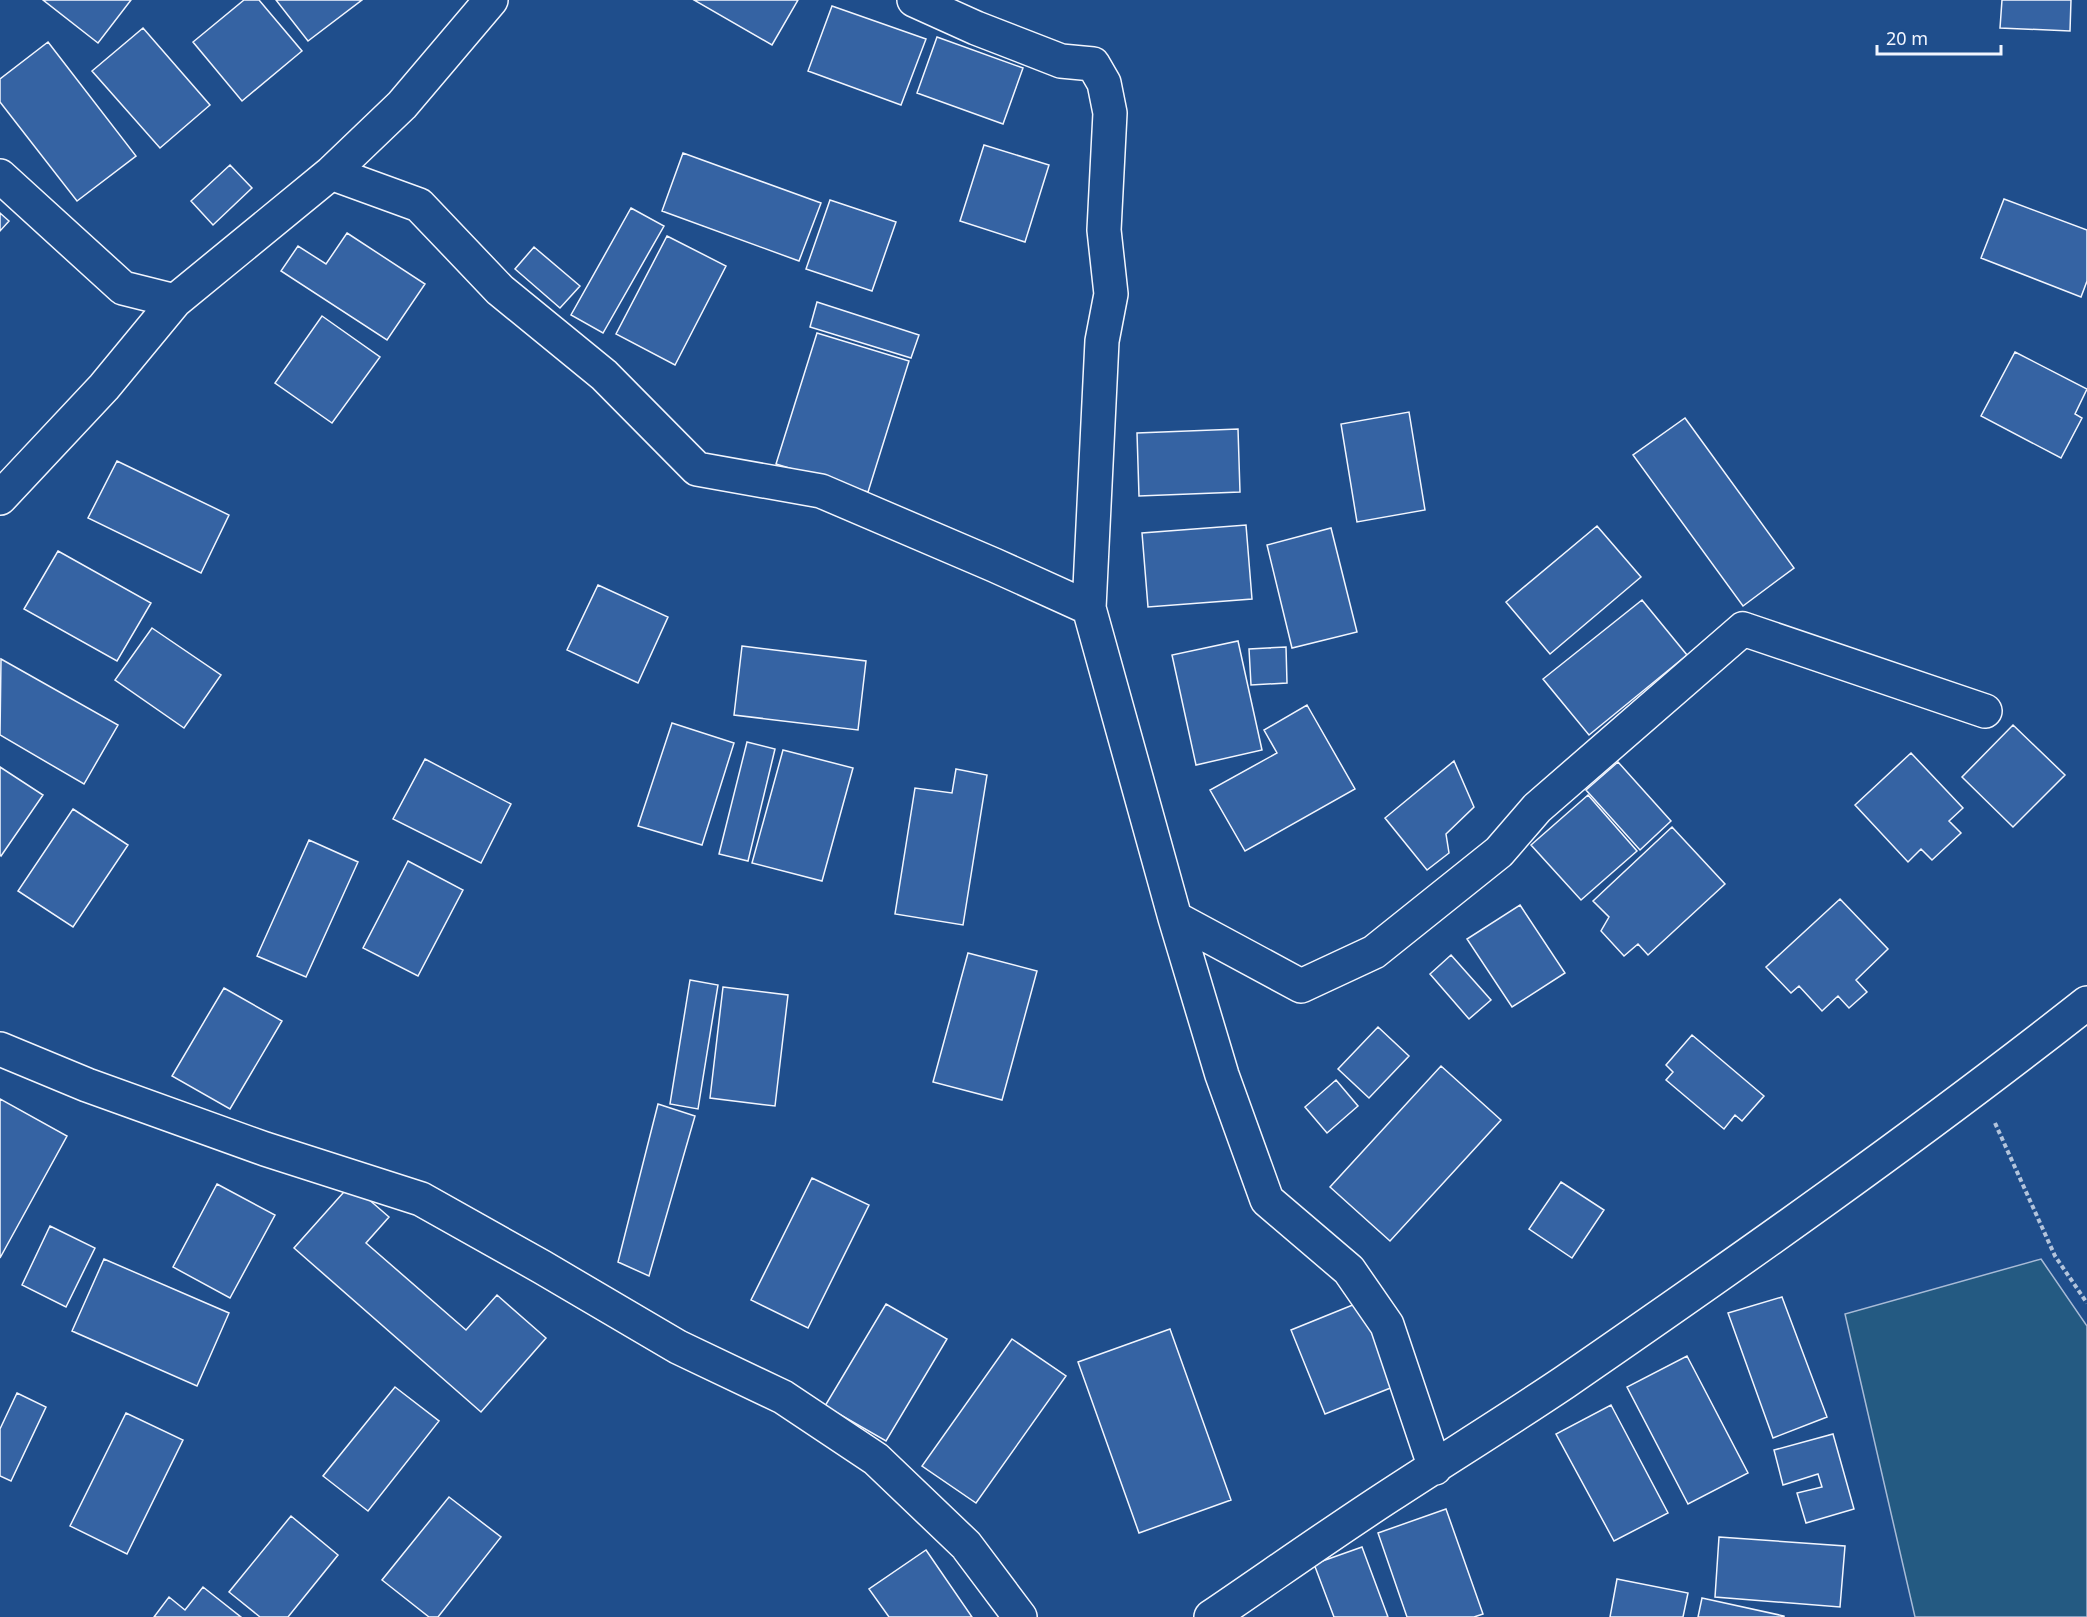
<svg xmlns="http://www.w3.org/2000/svg" width="2087" height="1617" viewBox="0 0 2087 1617" font-family="'Noto Sans',sans-serif">
	<style>
		.green { fill: #245a82; stroke: #a8bbd7; stroke-width: 1.5 }
		.building { fill: #3563a3; stroke: #f2f6ff; stroke-width: 1.5 }
		.lines { fill: none; stroke-linecap: round; stroke-linejoin: round }
		.minor-casing { stroke: #f2f6ff; stroke-width: 36 }
		.path { stroke: #b3c4dc; stroke-width: 4; stroke-dasharray: 4.5 3; stroke-linecap: butt }
		.minor { stroke: #1f4e8c; stroke-width: 33 }
	</style>
	<rect width="100%" height="100%" fill="#1f4e8c"/>
	<path class="green" d="M2041,1259l46,67v291h-172l-70,-303z"/>
	<path class="building" d="M43,0h88l-33,43z
		M244,0h15l43,51 -60,50 -49,-59z
		M276,0h86l-54,41z
		M694,0h104l-26,45z
		M2002,0h69l-1,31 -70,-3z
		M832,6l94,33 -25,66 -93,-34z
		M143,28l67,77 -50,43 -68,-77z
		M937,37l86,31 -20,56 -86,-31z
		M48,42l88,114 -59,45 -77,-99v-23z
		M984,145l65,20 -24,77 -65,-21z
		M683,153l138,50 -22,58 -137,-50z
		M230,165l22,23 -39,37 -22,-24z
		M2004,199l83,31v51l-6,16 -100,-39z
		M830,200l66,22 -24,69 -66,-22z
		M631,208l33,18 -61,107 -32,-18z
		M0,213l9,8 -9,10z
		M347,233l78,51 -38,56 -106,-69 17,-25 28,18z
		M667,236l59,30 -51,99 -59,-31z
		M534,247l46,39 -20,22 -45,-39z
		M817,302l102,33 -8,23 -101,-31z
		M322,316l58,41 -48,66 -57,-40z
		M817,333l92,28 -41,131 -92,-28z
		M2015,352l72,37 -12,25 7,4 -21,40 -80,-42z
		M1409,412l16,98 -68,12 -16,-98z
		M1685,418l109,150 -51,38 -110,-151z
		M1238,429l2,63 -101,4 -2,-63z
		M117,461l112,54 -28,58 -113,-55z
		M1246,525l6,74 -104,8 -6,-74z
		M1597,526l44,51 -91,77 -44,-52z
		M1331,528l26,104 -65,16 -25,-103z
		M58,551l93,52 -34,58 -93,-52z
		M598,585l70,32 -30,66 -71,-33z
		M1642,600l45,55 -98,80 -46,-56z
		M152,628l69,47 -37,53 -69,-48z
		M1238,641l24,109 -66,15 -24,-110z
		M742,646l124,15 -8,69 -124,-15z
		M1286,647l1,36 -36,2 -2,-36z
		M1,659l117,66 -34,59 -84,-49z
		M1307,705l48,84 -110,62 -35,-61 67,-37 -13,-23z
		M672,723l62,20 -32,102 -64,-19z
		M2013,725l52,50 -52,52 -51,-50z
		M747,742l28,7 -27,112 -29,-7z
		M783,750l70,18 -31,113 -70,-18z
		M1911,753l52,55 -14,13 12,12 -29,27 -11,-11 -13,13 -53,-57z
		M425,759l86,45 -30,59 -88,-44z
		M1454,761l20,46 -28,27 3,19 -22,17 -42,-52z
		M1618,762l53,59 -31,29 -54,-60z
		M0,767l43,28 -42,61 -1,-1z
		M956,769l31,6 -24,150 -68,-11 20,-126 37,5z
		M1588,795l49,56 -56,49 -50,-55z
		M73,809l55,36 -55,82 -55,-36z
		M1672,827l53,57 -77,71 -10,-11 -14,12 -23,-25 8,-14 -16,-16z
		M309,840l49,22 -52,115 -49,-21z
		M408,861l55,29 -45,86 -55,-28z
		M1840,899l48,50 -32,31 11,12 -18,16 -11,-12 -16,15 -23,-25 -8,7 -25,-26z
		M1520,905l45,68 -53,34 -45,-68z
		M968,953l69,18 -35,129 -69,-18z
		M1451,955l40,45 -22,19 -39,-45z
		M690,980l28,5 -20,124 -28,-5z
		M723,987l65,8 -13,111 -65,-8z
		M224,988l58,33 -52,88 -58,-33z
		M1378,1027l31,29 -40,42 -31,-29z
		M1692,1035l72,61 -22,25 -7,-6 -11,14 -58,-49 7,-8 -7,-7z
		M1441,1066l60,54 -111,121 -60,-54z
		M1336,1080l22,26 -31,27 -22,-26z
		M0,1099l67,37 -67,122z
		M658,1104l37,12 -46,160 -31,-14z
		M812,1178l57,27 -61,123 -57,-28z
		M1561,1182l43,28 -32,48 -43,-29z
		M217,1184l58,31 -45,83 -57,-31z
		M351,1184l38,33 -23,26 100,87 31,-35 49,43 -65,74 -187,-164z
		M50,1226l45,22 -29,59 -44,-22z
		M104,1259l125,54 -32,73 -125,-55z
		M1782,1297l45,120 -54,21 -45,-125z
		M1360,1302l33,85 -68,27 -34,-84z
		M886,1304l61,35 -61,102 -61,-35z
		M1170,1329l61,171 -92,33 -61,-171z
		M1012,1339l54,37 -90,127 -54,-37z
		M1687,1356l61,117 -60,31 -61,-117z
		M395,1387l44,34 -71,90 -45,-35z
		M17,1393l29,14 -35,74 -11,-5v-47z
		M1611,1405l57,108 -54,28 -58,-107z
		M126,1413l57,27 -56,114 -57,-28z
		M1833,1434l21,75 -48,14 -9,-30 25,-6 -4,-13 -35,11 -9,-35z
		M449,1497l52,40 -63,80h-9l-47,-37z
		M1446,1509l37,105 -9,3h-67l-29,-84z
		M291,1516l47,39 -50,62h-28l-31,-25z
		M1719,1537l126,9 -5,61 -125,-10z
		M1362,1547l26,70h-54l-20,-53z
		M926,1550l46,67h-83l-20,-28z
		M1617,1579l71,14 -5,24h-73z
		M203,1587l38,30h-87l15,-20 16,13z
		M1702,1598l82,18v1h-86z"/>
	<g class="lines">
		<g class="minor-casing">
			<path id="minor" d="M914,0l62,28 85,33 32,3 11,19 6,30 -6,117 7,64 -9,47 -13,267
				M331,173l88,32 81,85 104,85 93,94 124,22 173,74 95,43 86,310 47,157 45,125 82,70 38,55 48,143
				M0,176l123,112 52,13
				M0,498l104,-111 71,-86 156,-128 71,-68 89,-105
				M1175,918l126,68 73,-34 125,-100 38,-44 206,-179 242,82
				M0,1049l87,36 178,64 156,50 121,68 136,80 105,50 93,62 90,86 54,72
				M1211,1617c59,-40 118,-82 178,-121 58,-38 118,-75 176,-114 177,-122 353,-246 522,-379"/>
		</g>
		<path class="path" d="M1995,1123l60,133 32,47"/>
		<use href="#minor" class="minor"/>
	</g>
	<path d="M1877 45v9h124v-9" fill="none" stroke="#f2f6ff" stroke-width="3"/>
	<text x="1886" y="45" font-size="18" fill="#f2f6ff" stroke="#1f4e8c" stroke-width="4.5" paint-order="stroke">20 m</text>
</svg>
